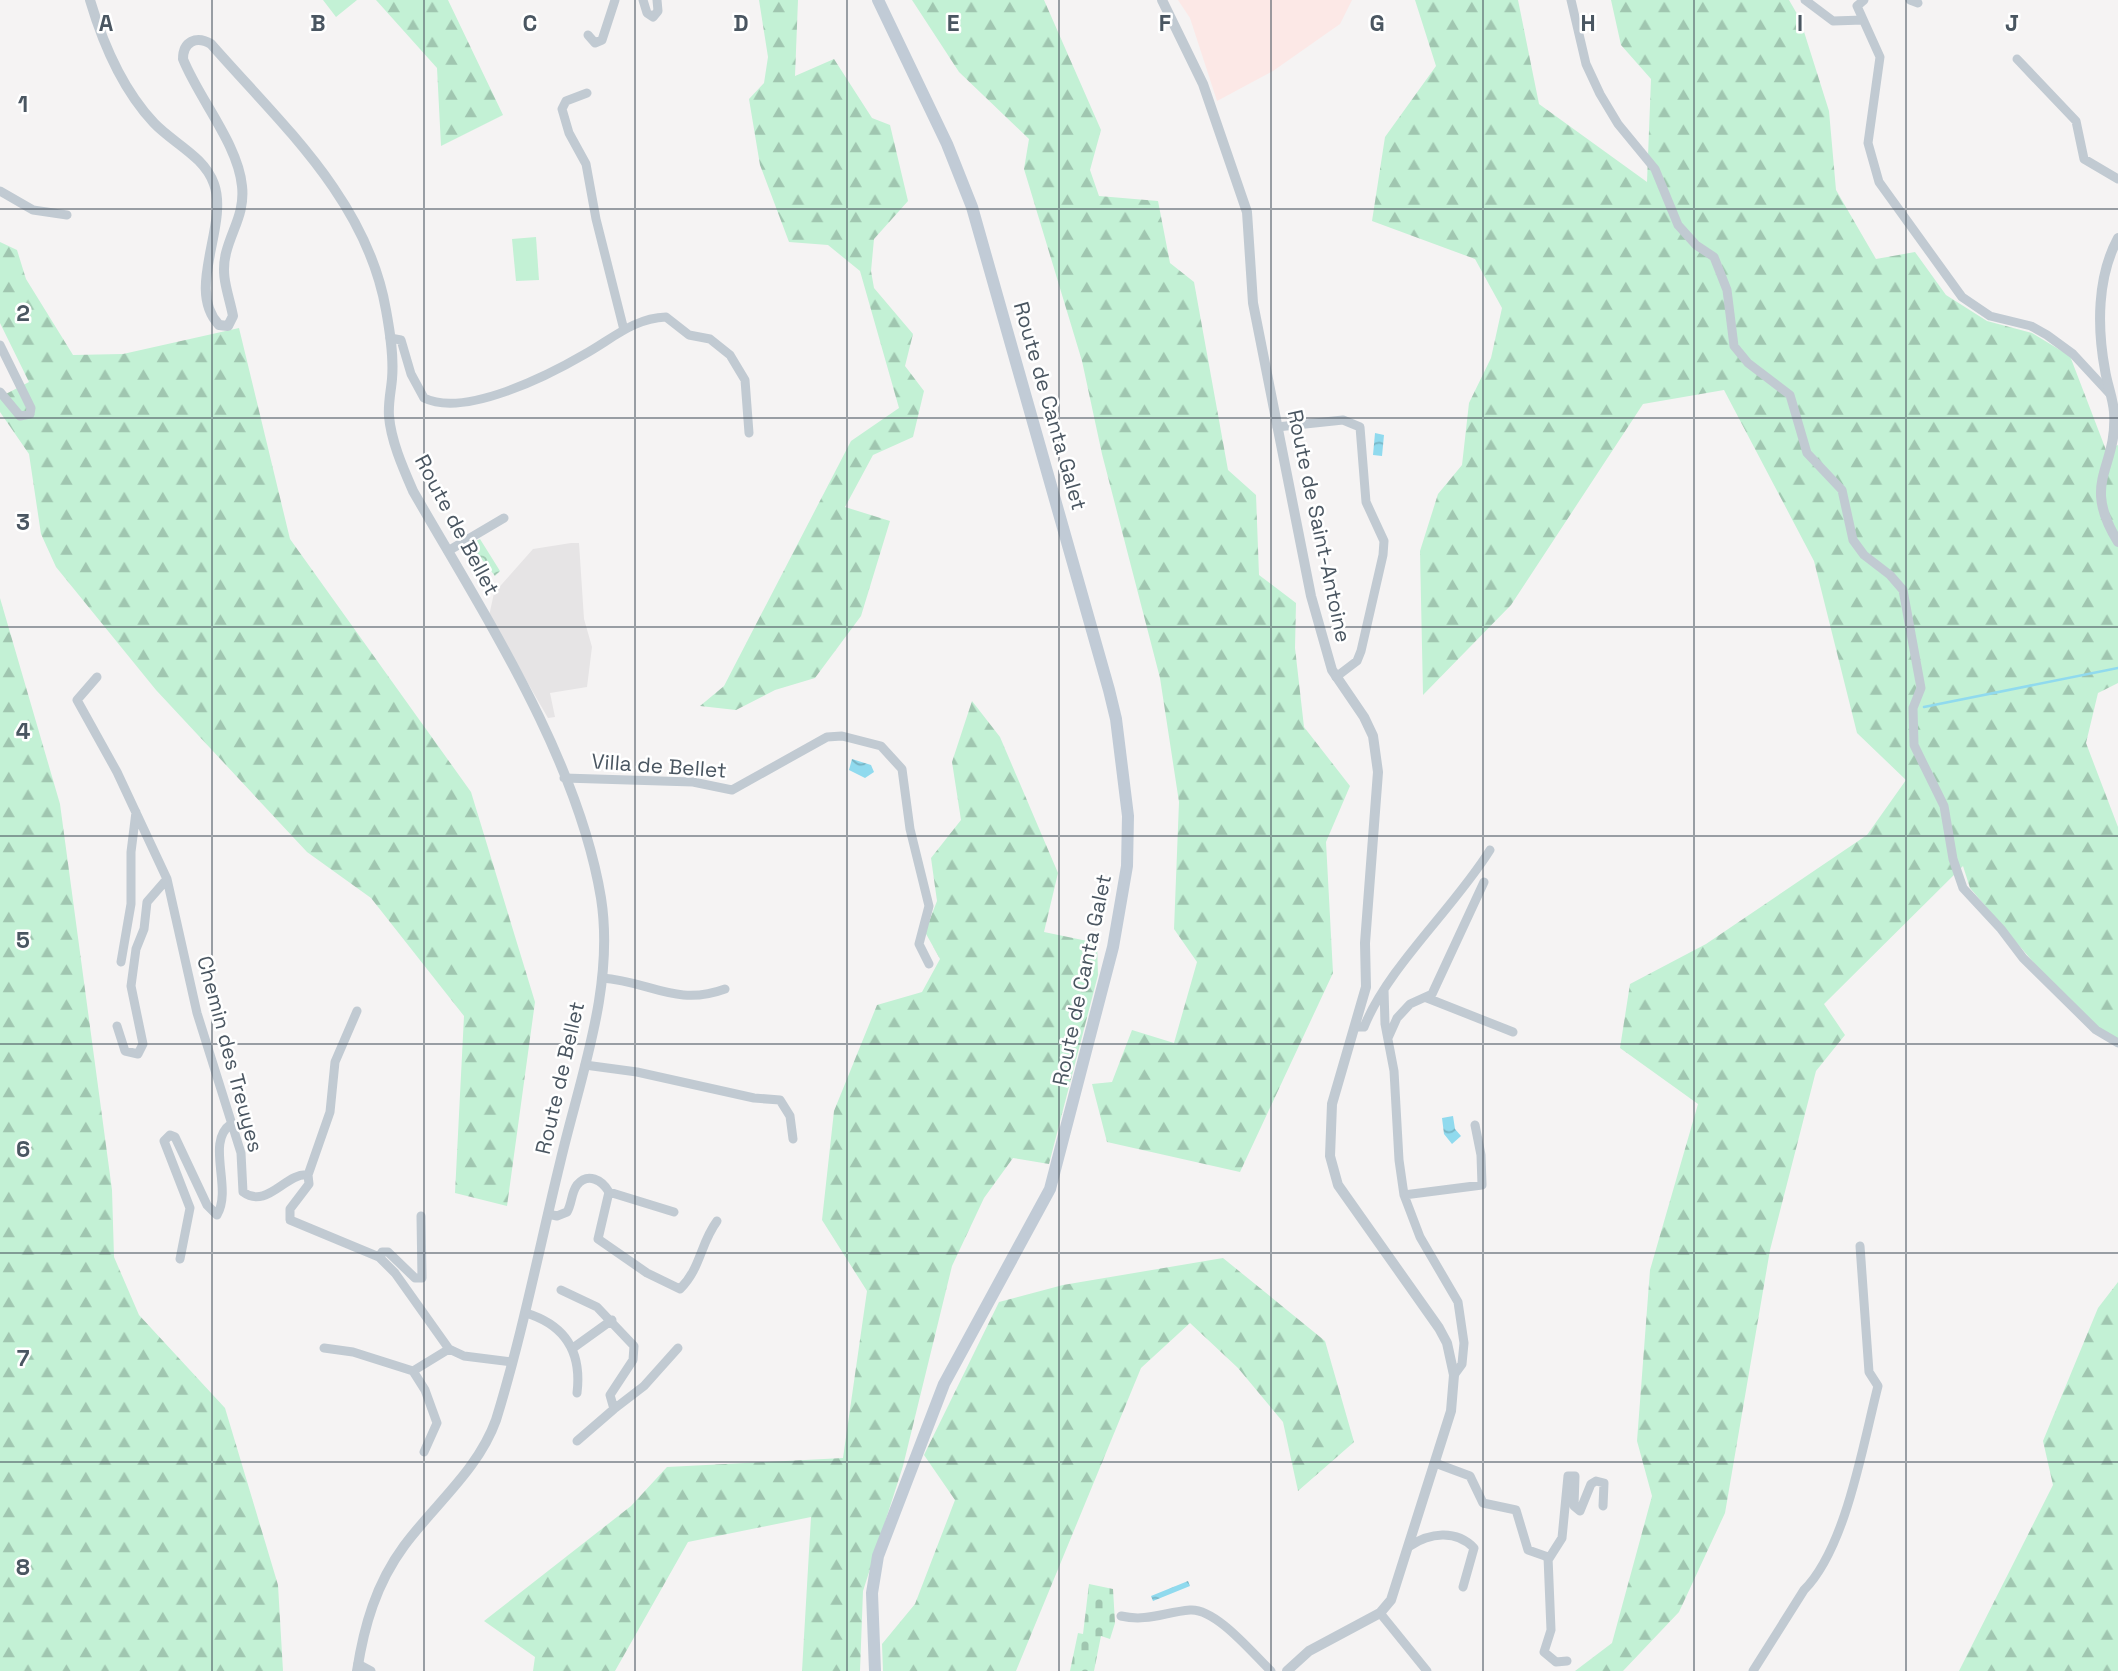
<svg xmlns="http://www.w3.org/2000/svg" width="2118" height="1671" viewBox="0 0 2118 1671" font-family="'Space Grotesk',sans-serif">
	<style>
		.education { fill: #e6e4e5 }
		.medical { fill: #fce8e6 }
		.grass { fill: #c3f1d5 }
		.forest { fill: url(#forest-firs) }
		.cemetery { fill: url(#cemetery-stones) }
		.park { fill: url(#park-crowns) }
		.water { fill: url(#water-waves) }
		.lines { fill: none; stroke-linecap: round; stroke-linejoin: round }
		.stream { stroke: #90daee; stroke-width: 2.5 }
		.minor { stroke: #c1cad2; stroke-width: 9 }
		.tertiary { stroke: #c1cad2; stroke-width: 10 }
		.secondary { stroke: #c1cbd6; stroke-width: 12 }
		.grid { fill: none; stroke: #4a5661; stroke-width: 2; stroke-opacity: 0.55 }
		.labels { text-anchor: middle; stroke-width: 5; stroke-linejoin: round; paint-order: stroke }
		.street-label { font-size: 21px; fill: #4a5661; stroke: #fff }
		.grid-label { font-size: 23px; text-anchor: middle; font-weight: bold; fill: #4a5661; stroke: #fff; stroke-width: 5; stroke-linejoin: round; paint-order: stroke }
	</style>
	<defs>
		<pattern id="forest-firs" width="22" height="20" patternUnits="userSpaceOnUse" patternTransform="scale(1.75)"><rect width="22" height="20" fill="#c3f1d5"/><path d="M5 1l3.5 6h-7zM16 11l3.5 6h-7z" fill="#a0c6b0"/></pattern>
		<pattern id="cemetery-stones" width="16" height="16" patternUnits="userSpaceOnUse" patternTransform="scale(1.75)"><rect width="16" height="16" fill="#c3f1d5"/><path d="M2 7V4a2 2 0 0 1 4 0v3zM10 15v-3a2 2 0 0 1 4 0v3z" fill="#a0c6b0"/></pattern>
		<pattern id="park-crowns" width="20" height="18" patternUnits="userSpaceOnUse" patternTransform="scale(1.75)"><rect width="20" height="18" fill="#c3f1d5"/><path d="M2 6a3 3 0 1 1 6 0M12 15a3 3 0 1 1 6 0" fill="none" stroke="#a0c6b0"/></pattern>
		<pattern id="water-waves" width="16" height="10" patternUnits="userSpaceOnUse" patternTransform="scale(1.75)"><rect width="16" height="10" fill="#90daee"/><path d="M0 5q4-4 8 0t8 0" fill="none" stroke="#78b4c4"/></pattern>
	</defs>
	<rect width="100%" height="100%" fill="#f5f3f3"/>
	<path class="education" d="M571,543h8l5,76 8,28 -5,40 -37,6 5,24 -7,1 -59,-102 5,-23 39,-44z"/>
	<path class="medical" d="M1178,0h174l-12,24 -67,47 -56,30 -27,-83z"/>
	<path class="grass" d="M536,237l3,43 -23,1 -4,-42z"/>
	<path class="forest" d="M323,0h34l-21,17z
		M376,0h72l55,115 -62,31 -4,-78z
		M759,0h39l-3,76 39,-17 38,59 18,7 18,76 -34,38 -3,32 3,17 39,46 -8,32 19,25 -11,46 -40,18 -28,52 45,14 -29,95 -46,62 -40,12 -39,20 -36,-4 24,-20 127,-245 48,-33 -39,-137 -32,-26 -39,-3 -29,-77 -11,-66 15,-16 4,-26z
		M912,0h132l57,130 -11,40 9,26 59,5 12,62 24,19 34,188 28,25 3,80 37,28 -1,45 9,79 46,59 -24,56 7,131 -93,199 -133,-30 -15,-58 20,-2 20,-52 42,13 23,-81 -23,-33 5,-127 -19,-124 -58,-224 -20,-93 -58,-192 5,-30 -70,-67z
		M1415,0h103l21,104 108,78 4,-103 -30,-34 -10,-45h178l11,19 29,92 7,79 40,69 39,-7 31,43 41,26 45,12 38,23 36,94 12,-5v238l-20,10 -12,50 32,84v219l-50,-43 -98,-115 -7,-22 -139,138 21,31 -29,36 -46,179 -45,263 -46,99 -56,59h-48l37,-28 40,-147 -15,-55 13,-171 48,-166 -78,-56 10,-64 76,-40 161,-109 39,-55 -49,-47 -43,-172 -90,-171 -81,14 -132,201 -88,90 -3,-144 18,-57 24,-29 7,-62 22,-45 11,-50 -27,-49 -103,-38 13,-84 51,-71z
		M0,242l17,8 9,29 47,76 50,-1 116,-26 51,211 181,253 64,210 -28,204 -52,-13 9,-177 -93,-118 -64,-46 -151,-162 -100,-123 -15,-33 -12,-80 -29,-42v-15l29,-15 -29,-59z
		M0,598l60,206 52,386 2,67 25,58 86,93 53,177 5,86h-283z
		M972,701l28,36 58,136 -14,59 53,11 1,32 -49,189 -36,-6 -29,40 -32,68 -49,200 -40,125 -3,80h-58l9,-154 -123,25 -73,129h-82l2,-14 -51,-36 147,-115 36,-39 176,-9 24,-167 -45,-71 12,-109 43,-106 45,-13 18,-33 -15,-27 12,-31 -6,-43 30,-38 -9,-58z
		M1223,1258l102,83 29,101 -56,49 -15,-69 -45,-54 -48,-45 -49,45 -125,303h-133l-1,-27 33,-40 40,-104 -31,-45 75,-153 64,-17z
		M2118,1282v389h-159l94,-186 -10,-44 55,-133z"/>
	<path class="cemetery" d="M1089,1584l24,5 2,34 -5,16 -9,-3 -7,35h-24l8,-38 5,1z"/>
	<path class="park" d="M480,539l20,32 -5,5 -22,-28 1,-6z"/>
	<path class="water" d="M1375,433l9,2 -2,21 -9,-1z
		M852,759l19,6 3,7 -9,6 -16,-8z
		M1453,1116l2,13 6,7 -9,8 -8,-10 -2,-16z
		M1188,1581l2,5 -37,15 -2,-5z"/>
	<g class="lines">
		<path class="stream" d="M1924,707l194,-39"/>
		<path class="minor" d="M643,0l4,13 6,4 5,-6 -1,-11
			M1571,0l15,64 14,30 18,30 37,45 23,56 18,20 18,12 13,33 7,56 14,17 42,32 17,58 35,37 11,50 11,15 26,20 13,15 18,98 -8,20 1,37 30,61 9,53 10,29 38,41 22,29 73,72 22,13
			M1805,0l28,21 30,-1
			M1864,0l-7,6 23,51 -12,86 11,39 83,115 28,19 41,10 16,9 26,19 37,40
			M1910,0l8,3
			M588,35l7,8 7,-3 13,-40
			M2017,59l59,62 8,38 34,20
			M587,93l-21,8 -4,8 7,24 17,31 10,55 28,111
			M0,191l33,19 34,5
			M390,338l11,2 10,34 13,24c41,20 125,-23 161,-44 27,-15 49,-36 81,-37l23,18 21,4 20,16 15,25 4,53
			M0,345l31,63 -1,6 -10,2 -20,-24
			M1277,427l66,-7 17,7 6,75 18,39 -1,14 -22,96 -4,10 -21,16
			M448,551l56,-33
			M97,677l-20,23 40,72 50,107 30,134 44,140 2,39c24,18 43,-20 65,-17l1,9 -19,25v11l89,37 16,16 54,76 15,7 48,6
			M564,778l129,4 39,8 95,-53 15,-1 39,10 21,23 8,60 19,77 -10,38 10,20
			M121,962l10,-58v-52l5,-40
			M602,978c47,3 74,29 123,11
			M1384,990l1,34 9,47 5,89 5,35 16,42 38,65 6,41 -2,21 -8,11
			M1427,998l86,34
			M117,1026l8,25 13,3 5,-10 -12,-58 5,-37 8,-20 3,-27 20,-23
			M1355,1027h9c24,-60 90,-119 126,-177
			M1388,1038l9,-20 13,-14 22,-10 52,-112
			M585,1065l52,7 117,26 26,2 10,16 3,23
			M308,1175l22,-63 5,-50 22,-51
			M609,1192l65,20
			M1404,1195l78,-10 -1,-30 -6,-30
			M548,1214l9,2 10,-4c5,-8 4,-19 10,-27 11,-13 25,-5 32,7l-11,47 49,34 33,16c21,-21 20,-45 37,-68
			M379,1257l3,-5h6l27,26h7l-1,-62
			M180,1259l10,-51 -26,-67 6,-6 5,2 32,68 10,10c16,-27 -12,-73 14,-91
			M561,1290l36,17 37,39 -1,14 -23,35 4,14 -37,32
			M526,1313c39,12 56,39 51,80
			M324,1348l29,4 60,19 36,-22
			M573,1348l39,-28
			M413,1371l12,19 12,33 -13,29
			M614,1409l30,-23 34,-38
			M1435,1463l35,13 13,27 33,7 12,40 20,7 3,73 -7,22 12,10 11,-1
			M1410,1546c19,-13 46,-17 64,2l-11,39
			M1548,1560l14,-22 6,-62h7l-1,30 6,5 11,-27 5,-3 8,2 -1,23
			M1380,1613l47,58
			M1121,1616c26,6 44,-4 69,-6 26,-2 63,44 81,61
			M358,1664l13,7
			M1753,1671l51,-81c42,-42 59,-146 74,-204l-9,-14 -9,-126"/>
		<path class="tertiary" d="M90,0c13,44 33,90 64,123 20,21 50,33 60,61 15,42 -29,105 5,141l9,1 5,-10c-4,-22 -13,-39 -7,-63 6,-24 19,-40 16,-67 -4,-42 -43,-87 -59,-127 0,-17 13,-24 28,-15 70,80 156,156 175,266 4,22 8,46 6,69 -1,12 -4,24 -3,37 2,25 14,52 24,75 70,122 165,267 188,407 14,89 -21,179 -41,265 -21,86 -38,173 -64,257 -18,50 -61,84 -92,126 -28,38 -40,80 -47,125
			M1162,0l41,84 44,128 6,91 58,293 21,74 32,47 9,19 5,36 -13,171 1,44 -34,117 -2,52 8,29 101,143 8,15 7,32 -3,36 -60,189 -11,13 -71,38 -22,20
			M2118,238c-21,39 -21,89 -13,132 2,14 8,28 9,42 4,58 -34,68 4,130"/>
		<path class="secondary" d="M875,1671l-3,-78 6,-37 66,-172 106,-195 63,-242 14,-81 1,-50 -12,-97 -7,-29 -137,-483 -25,-63 -69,-144"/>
	</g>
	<path class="grid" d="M212,0v1671M424,0v1671M635,0v1671M847,0v1671M1059,0v1671M1271,0v1671M1483,0v1671M1694,0v1671M1906,0v1671M0,209h2118M0,418h2118M0,627h2118M0,836h2118M0,1044h2118M0,1253h2118M0,1462h2118"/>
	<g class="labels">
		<g class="street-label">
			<text transform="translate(1050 406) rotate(74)" y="7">Route de Canta Galet</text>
			<text transform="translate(457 525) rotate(62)" y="7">Route de Bellet</text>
			<text transform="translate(1319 526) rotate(78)" y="7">Route de Saint-Antoine</text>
			<text transform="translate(659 766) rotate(4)" y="7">Villa de Bellet</text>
			<text transform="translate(1082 980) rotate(-78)" y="7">Route de Canta Galet</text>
			<text transform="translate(230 1054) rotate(75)" y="7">Chemin des Treuyes</text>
			<text transform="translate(560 1078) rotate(-77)" y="7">Route de Bellet</text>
		</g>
	</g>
	<g class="grid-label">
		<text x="106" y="31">A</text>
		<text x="318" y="31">B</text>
		<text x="530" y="31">C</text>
		<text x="741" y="31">D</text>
		<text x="953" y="31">E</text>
		<text x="1165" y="31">F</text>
		<text x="1377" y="31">G</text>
		<text x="1588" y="31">H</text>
		<text x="1800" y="31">I</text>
		<text x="2012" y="31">J</text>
		<text x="23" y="112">1</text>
		<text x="23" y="321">2</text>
		<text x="23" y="530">3</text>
		<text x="23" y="739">4</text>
		<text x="23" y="948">5</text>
		<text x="23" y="1157">6</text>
		<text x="23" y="1366">7</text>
		<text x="23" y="1575">8</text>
	</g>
</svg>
